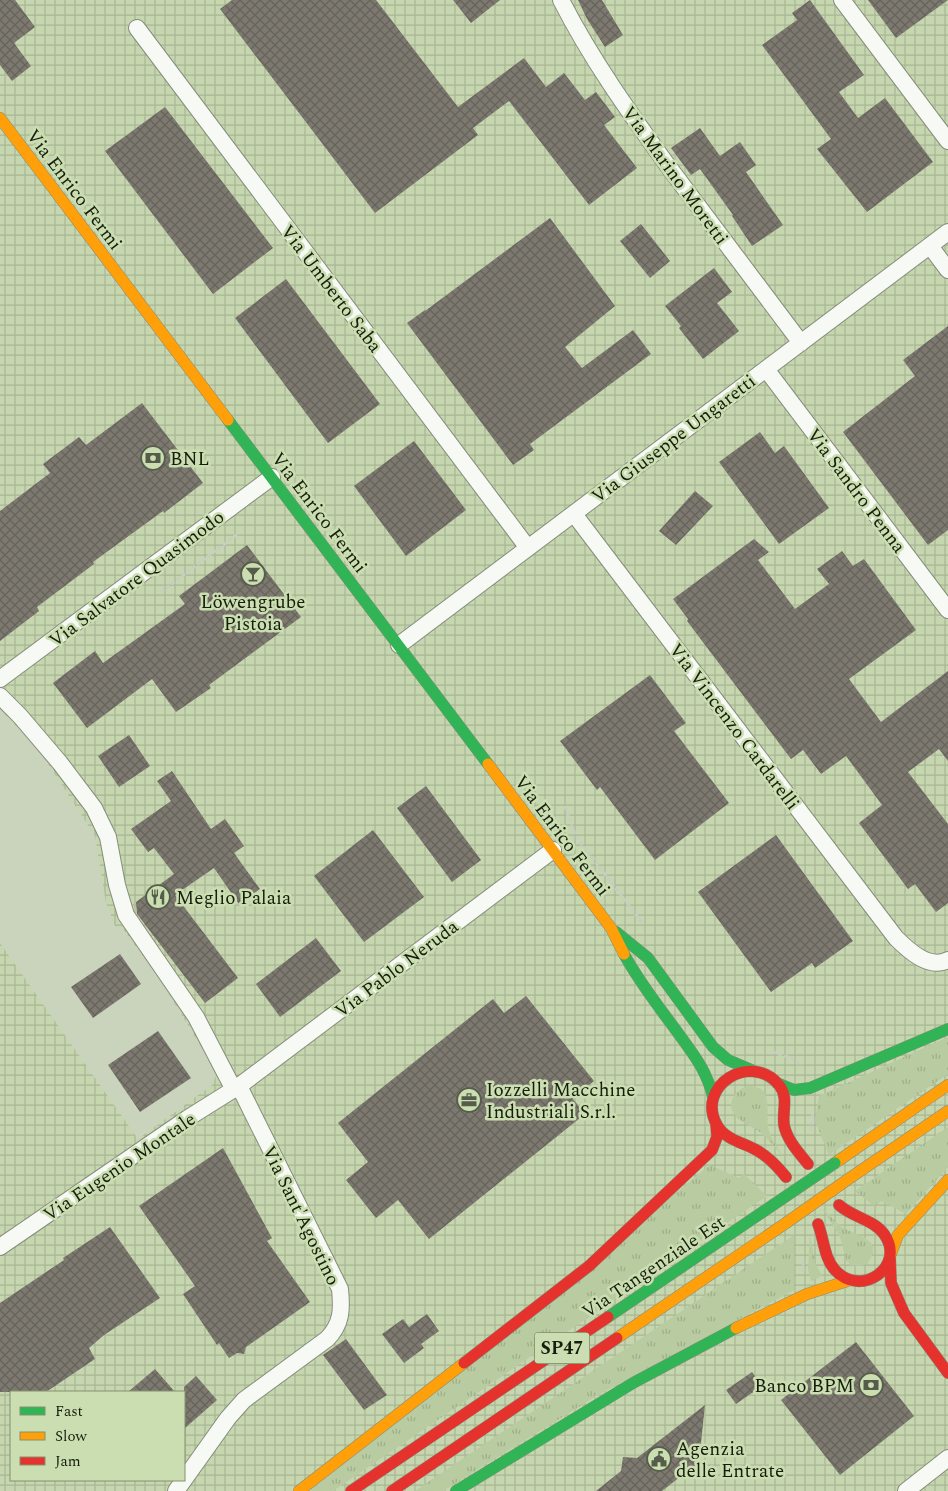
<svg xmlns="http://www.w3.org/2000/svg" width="948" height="1491" viewBox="0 0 948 1491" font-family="Spectral,serif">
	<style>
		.industrial { fill: url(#industrial-grid); fill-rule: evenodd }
		.grass { fill: url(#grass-tufts) }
		.building { fill: url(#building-cross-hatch) }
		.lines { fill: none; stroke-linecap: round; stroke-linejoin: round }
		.street-casing { stroke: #868d7b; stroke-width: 18 }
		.fast-casing { stroke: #868d7b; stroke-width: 12 }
		.slow-casing { stroke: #868d7b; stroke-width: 12 }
		.jam-casing { stroke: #868d7b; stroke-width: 12 }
		.path { stroke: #c8ccc4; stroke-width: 3; stroke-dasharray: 4 2.5; stroke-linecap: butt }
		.street { stroke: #f7f9f5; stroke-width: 16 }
		.fast { stroke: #30b455; stroke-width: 11 }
		.slow { stroke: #ff9f0a; stroke-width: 11 }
		.jam { stroke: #e5322d; stroke-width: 11 }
		.fast-bridge-casing { stroke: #868d7b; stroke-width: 12; stroke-linecap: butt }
		.slow-bridge-casing { stroke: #868d7b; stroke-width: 12; stroke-linecap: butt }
		.fast-bridge { stroke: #30b455; stroke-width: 11 }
		.slow-bridge { stroke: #ff9f0a; stroke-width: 11 }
		.labels { text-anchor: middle; stroke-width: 5; stroke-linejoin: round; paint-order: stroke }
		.shield { fill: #cbdeb1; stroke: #4c573e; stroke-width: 1 }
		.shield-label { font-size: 18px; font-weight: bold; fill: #161d0d }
		.street-label { font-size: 19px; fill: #161d0d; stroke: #cbdeb1 }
		.poi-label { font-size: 19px; fill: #161d0d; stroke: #cbdeb1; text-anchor: start }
	</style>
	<defs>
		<pattern id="industrial-grid" width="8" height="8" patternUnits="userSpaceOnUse" patternTransform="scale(1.25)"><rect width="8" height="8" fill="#c6d6af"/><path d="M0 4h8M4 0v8" fill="none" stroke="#a9b795"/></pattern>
		<pattern id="grass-tufts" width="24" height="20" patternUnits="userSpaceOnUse" patternTransform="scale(1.25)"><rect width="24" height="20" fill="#b9cba0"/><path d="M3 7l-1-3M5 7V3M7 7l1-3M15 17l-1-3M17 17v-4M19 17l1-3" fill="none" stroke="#9eae89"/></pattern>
		<pattern id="building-cross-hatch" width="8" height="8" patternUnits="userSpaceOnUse" patternTransform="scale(1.25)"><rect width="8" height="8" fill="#7d7970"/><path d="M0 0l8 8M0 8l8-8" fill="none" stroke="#65635a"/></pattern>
	</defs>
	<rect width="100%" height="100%" fill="#cad4bc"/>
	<path class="industrial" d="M0,0h948v1491h-948v-548l138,196 74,-54 5,-12 -58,-95 -36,-49 -8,-3 -9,-23 -11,-67 -4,-6 -52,-80 -39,-41zM11,1392h173v88h-173z"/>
	<path class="grass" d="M948,1037v37l-119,81 -14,-34 4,-25z
		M748,1086c27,0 17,24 20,41 2,11 9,20 15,29 -7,-8 -14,-16 -22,-23 -11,-9 -37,-16 -28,-35 3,-7 9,-10 15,-12z
		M948,1127v40l-42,47 -24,-13 -8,5 -19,-15z
		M710,1165l29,13 5,-4 23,22 -434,295h-23z
		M822,1208l19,19 24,11 6,5 2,4v7l-6,10 -8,2 -8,-1 -5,-5 -6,-23z
		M794,1235v55l-194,104 -157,97h-28z
		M810,1235l5,28 7,13 -11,5 -3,-12z"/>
	<path class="building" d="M0,0h15l20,27 -21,16 17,23 -19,15 -12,-16z
		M232,0h144l82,107 66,-49 22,29 18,-14 21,27 11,-8 19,25 -11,8 33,43 -48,37 -80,-104 -36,27 5,7 -103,78 -155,-204z
		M453,0h47l-29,23z
		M578,0h24l21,35 -18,12 -18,-28z
		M810,0l54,75 -25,17 19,26 27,-20 48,64 -66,50 -50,-63 14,-10 -69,-94 35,-25 -5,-7z
		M868,0h80l-52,38z
		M165,107l108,141 -60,46 -108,-143z
		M700,128l20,28 20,-14 16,23 -10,7 37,53 -31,21 -20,-30 1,-1 -33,-46 -9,6 -20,-27z
		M550,218l65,88 -50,41 17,21 51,-38 18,24 -121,90 4,6 -21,15 -106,-142 18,-13v1z
		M641,224l29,37 -20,17 -30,-37z
		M714,268l18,24 -15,11 22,28 -36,28 -24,-31 2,-2 -16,-20z
		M286,279l94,125 -52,39 -93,-125z
		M948,326v204l-20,15 -85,-113 72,-56 -12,-16z
		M142,403l61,80 -39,30 -1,-2 -70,51 1,2 -57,43 2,4 -39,30v-130l50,-38 -7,-9 36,-27 7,8z
		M760,432l15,21 9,-7 45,62 -50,36 -60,-82z
		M414,441l52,69 -60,46 -52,-70z
		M695,491l18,15 -37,39 -17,-14z
		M754,539l15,13 -11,8 37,49 34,-25 -12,-15 25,-18 11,15 11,-7 52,71 -67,49 32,43 67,-51v90l-9,-12 -31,23 40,52v79l-12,9 -21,-28 -7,5 -49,-66 23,-18 -36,-49 -25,18 -18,-24 -12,9 -104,-138 1,-2 -15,-20z
		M247,545l54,72 -92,68 2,3 -35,24 -24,-33 -65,49 -34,-45 42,-32 8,12 82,-59 -6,-8z
		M650,675l36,48 -12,8 55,72 -74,57 -55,-73 -3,3 -37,-49z
		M129,735l21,31 -31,21 -21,-31z
		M172,771l39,58 14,-10 19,27 -10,7 26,36 -21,15 -25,-36 -39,27 63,83 -33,25 -68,-89 -1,-12 38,-28 -20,-26 -6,4 -17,-23 40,-28 -14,-20z
		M426,786l55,74 -29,22 -55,-74z
		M373,830l51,67 -60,45 -50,-66z
		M776,835l77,106 -38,27 -3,-5 -41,29 -73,-100z
		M316,938l25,33 -61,46 -24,-33z
		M120,954l21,30 -48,34 -22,-31z
		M526,996l68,85 -21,18 12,15 -156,125 -31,-39 -22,18 -30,-38 22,-18 -30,-39 155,-124 11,14z
		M158,1031l33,47 -51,34 -32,-47z
		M223,1148l49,90 -5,3 43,61 -64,45 -2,7 -7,-1 -8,5 -10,-15 -2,2 -34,-51 12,-8 -56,-80z
		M110,1227l50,71 -56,37 -15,13 6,11 -49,33h-46v-89l64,-43 -1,-2z
		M427,1314l12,17 -18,13 3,4 -20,15 -22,-29 21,-15 6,8z
		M346,1339l41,56 -23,15 -41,-55z
		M856,1342l58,74 -74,59 -59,-75z
		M155,1369l20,23h-47z
		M752,1372l10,14 -26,18 -10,-14z
		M196,1376l21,24 -33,29v-42z
		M705,1405l-6,57 -37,29h-66l25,-20 2,-14 14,1z"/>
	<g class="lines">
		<g class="street-casing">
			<path id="street" d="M561,0c30,59 68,112 107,166 44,59 89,118 133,177
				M842,0l106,141
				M137,28l391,520
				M930,246l18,24
				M766,369l182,241
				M574,514l322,424c12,12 33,32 52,22
				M399,645l549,-413
				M0,679l272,-202
				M0,696l20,20 40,47 34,45 14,29 9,48 9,30 70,102 38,73
				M0,1247l188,-129 51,-32 314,-236
				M176,1491l52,-73 16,-18 83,-61c15,-15 15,-30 13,-50l-101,-203
				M906,1491l42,-33"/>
		</g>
		<g class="fast-casing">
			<path id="fast" d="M228,420l260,344
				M616,932l32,26 65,89 15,13 26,11
				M624,954c15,28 35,53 54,79 16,22 29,38 35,64
				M777,1083l17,7 16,-2 138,-59
				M608,1317l165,-112
				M456,1491l177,-108 103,-55"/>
		</g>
		<g class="slow-casing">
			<path id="slow" d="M0,118l228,302
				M488,764l123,164 13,26
				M835,1163l113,-78
				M847,1180l101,-69
				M890,1256l8,-21 50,-55
				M736,1328l71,-34 40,-13
				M617,1338l169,-115
				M299,1491l165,-128"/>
		</g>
		<g class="jam-casing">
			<path id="jam" d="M786,1177c-8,-10 -16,-19 -28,-26 -13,-8 -33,-11 -41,-26 -22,-39 34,-74 62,-40 10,12 3,26 5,40 3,15 15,28 24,39
				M818,1224c6,15 6,34 17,46 26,29 72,-4 49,-36 -10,-14 -32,-17 -45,-29
				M890,1256l1,27 13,30 44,60
				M464,1363l125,-97 123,-116 5,-13 -1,-14
				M351,1491l257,-174
				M392,1491l225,-153"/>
		</g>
		<path class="path" d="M161,592l78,-59
			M565,806l7,22 6,11 65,85
			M772,1052l20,6 9,8
			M811,1131l2,-21
			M803,1272v-13"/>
		<use href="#street" class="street"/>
		<use href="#fast" class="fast"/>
		<use href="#slow" class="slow"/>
		<use href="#jam" class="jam"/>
		<g class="fast-bridge-casing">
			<path id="fast-bridge" d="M773,1205l62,-42"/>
		</g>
		<g class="slow-bridge-casing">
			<path id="slow-bridge" d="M786,1223l61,-43"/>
		</g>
		<use href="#fast-bridge" class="fast-bridge"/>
		<use href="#slow-bridge" class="slow-bridge"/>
	</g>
	<defs>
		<g id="bank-ring" transform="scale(1.25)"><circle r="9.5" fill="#cbdeb1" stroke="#555d4a" stroke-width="1.5"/><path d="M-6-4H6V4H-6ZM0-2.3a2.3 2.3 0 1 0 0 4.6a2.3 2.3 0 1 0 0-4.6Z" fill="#555d4a"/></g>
		<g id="bar-ring" transform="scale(1.25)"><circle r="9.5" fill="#cbdeb1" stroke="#555d4a" stroke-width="1.5"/><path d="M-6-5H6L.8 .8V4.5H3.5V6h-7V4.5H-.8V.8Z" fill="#555d4a"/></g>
		<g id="restaurant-ring" transform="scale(1.25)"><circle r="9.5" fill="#cbdeb1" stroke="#555d4a" stroke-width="1.5"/><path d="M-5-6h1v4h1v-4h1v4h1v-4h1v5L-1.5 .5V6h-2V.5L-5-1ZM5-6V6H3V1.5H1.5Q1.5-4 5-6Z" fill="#555d4a"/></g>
		<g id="office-ring" transform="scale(1.25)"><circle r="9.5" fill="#cbdeb1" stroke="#555d4a" stroke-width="1.5"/><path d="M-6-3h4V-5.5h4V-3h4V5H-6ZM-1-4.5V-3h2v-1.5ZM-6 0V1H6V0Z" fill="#555d4a"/></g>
		<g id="civic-ring" transform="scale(1.25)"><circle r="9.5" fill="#cbdeb1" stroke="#555d4a" stroke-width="1.5"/><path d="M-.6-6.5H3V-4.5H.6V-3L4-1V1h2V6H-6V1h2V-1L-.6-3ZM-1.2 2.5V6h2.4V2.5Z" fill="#555d4a"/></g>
	</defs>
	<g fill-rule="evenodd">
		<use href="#bank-ring" x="153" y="458"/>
		<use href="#bar-ring" x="253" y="574"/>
		<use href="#restaurant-ring" x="158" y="897"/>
		<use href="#office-ring" x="469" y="1100"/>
		<use href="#bank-ring" x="871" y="1385"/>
		<use href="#civic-ring" x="659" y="1459"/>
	</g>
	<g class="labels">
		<rect class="shield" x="534.5" y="1332.5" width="55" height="31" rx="4"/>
		<g class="shield-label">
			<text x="562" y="1354">SP47</text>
		</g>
		<g class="street-label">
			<text transform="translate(676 175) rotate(54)" y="7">Via Marino Moretti</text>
			<text transform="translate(75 189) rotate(53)" y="7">Via Enrico Fermi</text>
			<text transform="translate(332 288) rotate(53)" y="7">Via Umberto Saba</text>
			<text transform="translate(673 438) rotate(-37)" y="7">Via Giuseppe Ungaretti</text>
			<text transform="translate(857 490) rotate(53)" y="7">Via Sandro Penna</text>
			<text transform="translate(320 512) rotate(53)" y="7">Via Enrico Fermi</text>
			<text transform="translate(136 578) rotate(-37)" y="7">Via Salvatore Quasimodo</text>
			<text transform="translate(735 726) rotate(53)" y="7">Via Vincenzo Cardarelli</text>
			<text transform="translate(563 835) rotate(53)" y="7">Via Enrico Fermi</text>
			<text transform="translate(396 968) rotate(-37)" y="7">Via Pablo Neruda</text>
			<text transform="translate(119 1166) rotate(-34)" y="7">Via Eugenio Montale</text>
			<text transform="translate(302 1215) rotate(64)" y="7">Via Sant'Agostino</text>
			<text transform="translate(653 1266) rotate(-34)" y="7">Via Tangenziale Est</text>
		</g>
		<g class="poi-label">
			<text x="170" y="465">BNL</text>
			<text x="253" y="608" text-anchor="middle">Löwengrube<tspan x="253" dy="22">Pistoia</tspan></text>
			<text x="176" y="904">Meglio Palaia</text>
			<text x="486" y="1096">Iozzelli Macchine<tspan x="486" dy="22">Industriali S.r.l.</tspan></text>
			<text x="854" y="1392" text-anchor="end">Banco BPM</text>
			<text x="676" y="1455">Agenzia<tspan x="676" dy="22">delle Entrate</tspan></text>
		</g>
	</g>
	<rect x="10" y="1391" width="175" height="90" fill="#cbdeb1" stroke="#83916f"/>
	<rect x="20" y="1407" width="25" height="8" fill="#30b455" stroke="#83916f"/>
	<text x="55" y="1416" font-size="15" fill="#161d0d">Fast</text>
	<rect x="20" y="1432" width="25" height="8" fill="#ff9f0a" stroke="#83916f"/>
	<text x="55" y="1441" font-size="15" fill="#161d0d">Slow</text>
	<rect x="20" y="1457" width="25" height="8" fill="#e5322d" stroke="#83916f"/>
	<text x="55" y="1466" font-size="15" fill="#161d0d">Jam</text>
</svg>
